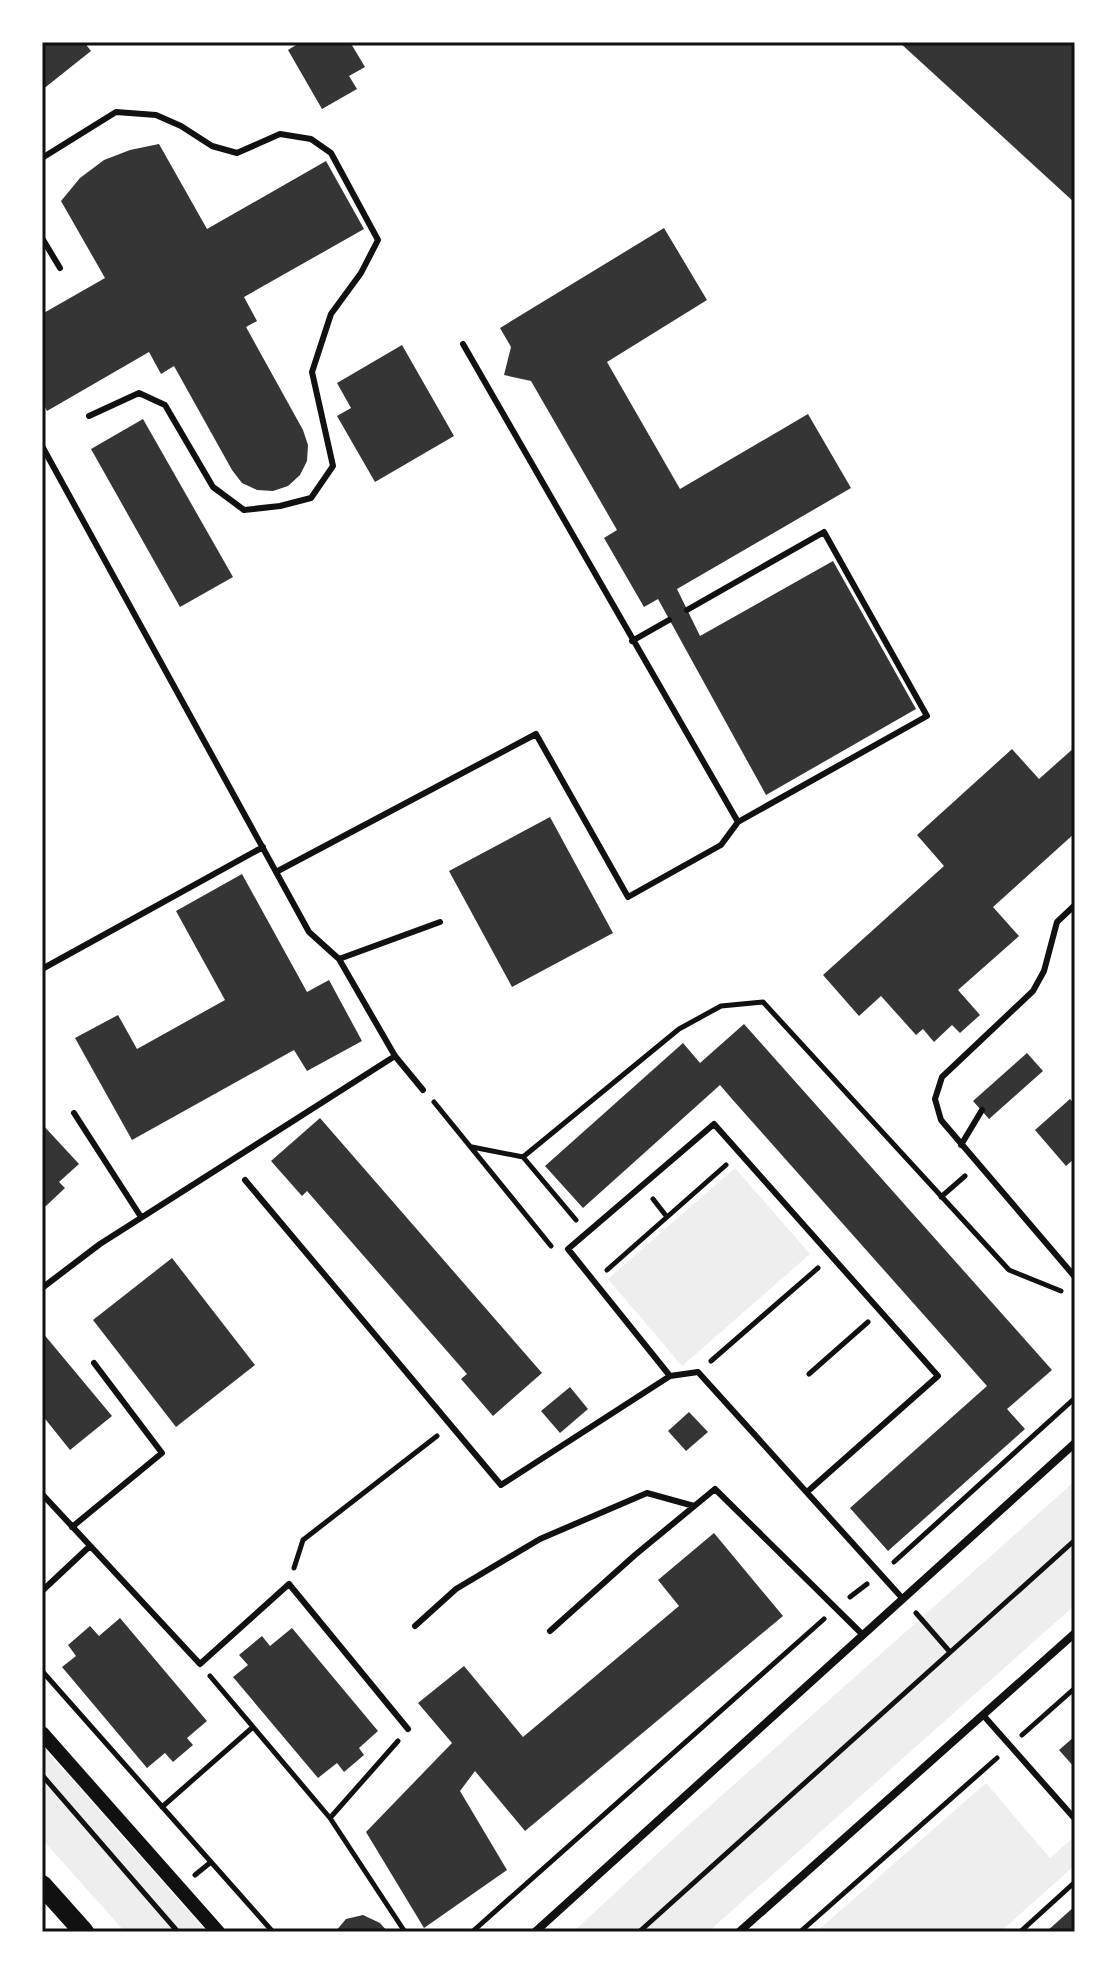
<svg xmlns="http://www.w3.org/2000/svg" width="1117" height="1974" viewBox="0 0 1117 1974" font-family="Ubuntu,sans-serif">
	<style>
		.green { fill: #eee }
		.building { fill: #353535 }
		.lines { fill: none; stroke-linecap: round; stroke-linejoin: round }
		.path { stroke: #111; stroke-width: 5 }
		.service { stroke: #111; stroke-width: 6 }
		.minor { stroke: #111; stroke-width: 8 }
		.tertiary { stroke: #111; stroke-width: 14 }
		.primary { stroke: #111; stroke-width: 20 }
		.neatline { fill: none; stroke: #111; stroke-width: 3 }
	</style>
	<rect width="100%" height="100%" fill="#fff"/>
	<path class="green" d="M735,1168l75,86 -128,112 -74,-87z
		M1075,1481v124l-367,327h-135l110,-102z
		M42,1746l165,186h-82l-83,-93z
		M986,1783l64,75 25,-22v29l-75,67h-184z"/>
	<path class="building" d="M42,42h42l7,9 -49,39z
		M301,42h49l15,25 -16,9 8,13 -35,20 -34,-59z
		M899,42l176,2v159z
		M159,144l48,85 119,-68 38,68 -120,68 13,24 -11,6 57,103 5,15 -1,16 -7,14 -12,11 -15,5 -16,-1 -15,-7 -10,-13 -58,-104 -13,8 -12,-22 -102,59 -5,-10v-87l63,-36 -44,-77 19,-23 24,-18 26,-10z
		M664,228l43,72 -100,62 73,127 128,-75 43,74 -174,101 23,47 133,-75 83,148 -150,86 -108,-196 -14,8 -40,-69 13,-8 -86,-149 -27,-6 7,-28 -11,-19z
		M402,345l52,91 -79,46 -38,-66 14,-8 -14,-25z
		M143,419l90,158 -53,30 -89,-158z
		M1075,747v86l-82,74 26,29 -61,54 22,25 -20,18 -8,-8 -18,17 -11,-13 -7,6 -35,-39 -22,20 -36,-41 121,-109 -27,-31 95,-86 27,30z
		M550,817l63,116 -101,54 -63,-116z
		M242,874l65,118 22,-12 33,61 -55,30 -13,-21 -162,90 -57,-102 43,-23 19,34 88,-49 -49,-89z
		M744,1024l308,346 -45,39 18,20 -137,122 -38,-43 137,-122 -255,-287 -12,-14 -137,123 -38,-42 138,-123 17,20z
		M1027,1053l16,18 -54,48 -16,-18z
		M1070,1099l5,6v53l-9,8 -31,-36z
		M320,1118l222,255 -49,43 -32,-37 6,-5 -84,-96 -76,-87 -5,5 -31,-35z
		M42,1124l37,40 -20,18 6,6 -19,18 -4,-4z
		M172,1258l83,107 -79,62 -83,-107z
		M42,1332l70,84 -42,34 -28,-35z
		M570,1387l18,22 -28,24 -19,-22z
		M689,1412l19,20 -22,19 -18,-20z
		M714,1533l69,83 -258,215 -50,-60 -15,20 47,79 -83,58 -58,-96 86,-89 -34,-40 46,-37 59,71 156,-131 -21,-26z
		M120,1618l87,103 -20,17 6,7 -20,17 -8,-9 -18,15 -85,-101 14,-11 -8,-11 22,-19 9,10z
		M292,1628l86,103 -19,17 5,7 -20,17 -7,-9 -19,15 -85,-101 15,-12 -9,-10 23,-19 8,10z
		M1075,1736v32l-16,-18z
		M1075,1906v26h-29z
		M363,1915l17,8 8,9h-53l11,-13z"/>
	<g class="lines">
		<path class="path" d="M434,1102l117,144
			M472,1147l51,10 156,-128 42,-23 42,-4 246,268 52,21
			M523,1157l53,63
			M941,1197l24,-21
			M653,1199l14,18
			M607,1270l119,-105
			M711,1361l107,-93
			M809,1374l59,-52
			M894,1562l181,-164
			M294,1568l9,-28 134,-104
			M850,1597l17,-13
			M916,1613l34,39
			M42,1671l169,191
			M210,1676l120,142 75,114
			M1022,1735l53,-47
			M42,1775l136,157
			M162,1807l91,-80
			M330,1818l68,-77
			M195,1875l16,-13 62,70
			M472,1932l352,-313
			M639,1932l436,-392
			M800,1932l197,-174
			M1020,1932l55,-50"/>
		<path class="service" d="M42,158l74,-46 40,3 25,11 31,20 25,7 43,-19 31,5 20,14 47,87 -17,33 -30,41 -19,58 21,94 -22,32 -31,8 -36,4 -31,-23 -48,-82 -26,-12 -50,23
			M42,238l18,30
			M463,344l275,478 189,-106 -103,-184 -137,78
			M42,446l267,486 30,27 56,97 28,34
			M632,641l37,-21
			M276,872l260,-138 92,163 93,-52 17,-23
			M1075,905l-18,17 -13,49 -11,20 -91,86 -7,22 6,21 134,157
			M339,959l101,-37
			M42,969l221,-122
			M74,1113l67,104
			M961,1145l21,-35
			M245,1180l256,305 169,-109
			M42,1288l58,-44 295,-188
			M807,1492l131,-116 -224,-252 -146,125 102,127 28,-4 205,227
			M42,1494l158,170 89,-80 119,145
			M72,1527l90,-74 -68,-90
			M42,1591l48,-45
			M415,1626l41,-37 84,-50 107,-46 47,13
			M550,1631l85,-76 80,-66 148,146
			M983,1715l92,104"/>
		<path class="minor" d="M535,1932l540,-489
			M739,1932l336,-299"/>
		<path class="tertiary" d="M42,1733l176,199"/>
		<path class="primary" d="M42,1885l42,47"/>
	</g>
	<rect width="1117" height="1974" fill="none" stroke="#ffffff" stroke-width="88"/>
	<rect x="44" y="44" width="1029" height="1886" class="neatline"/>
</svg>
